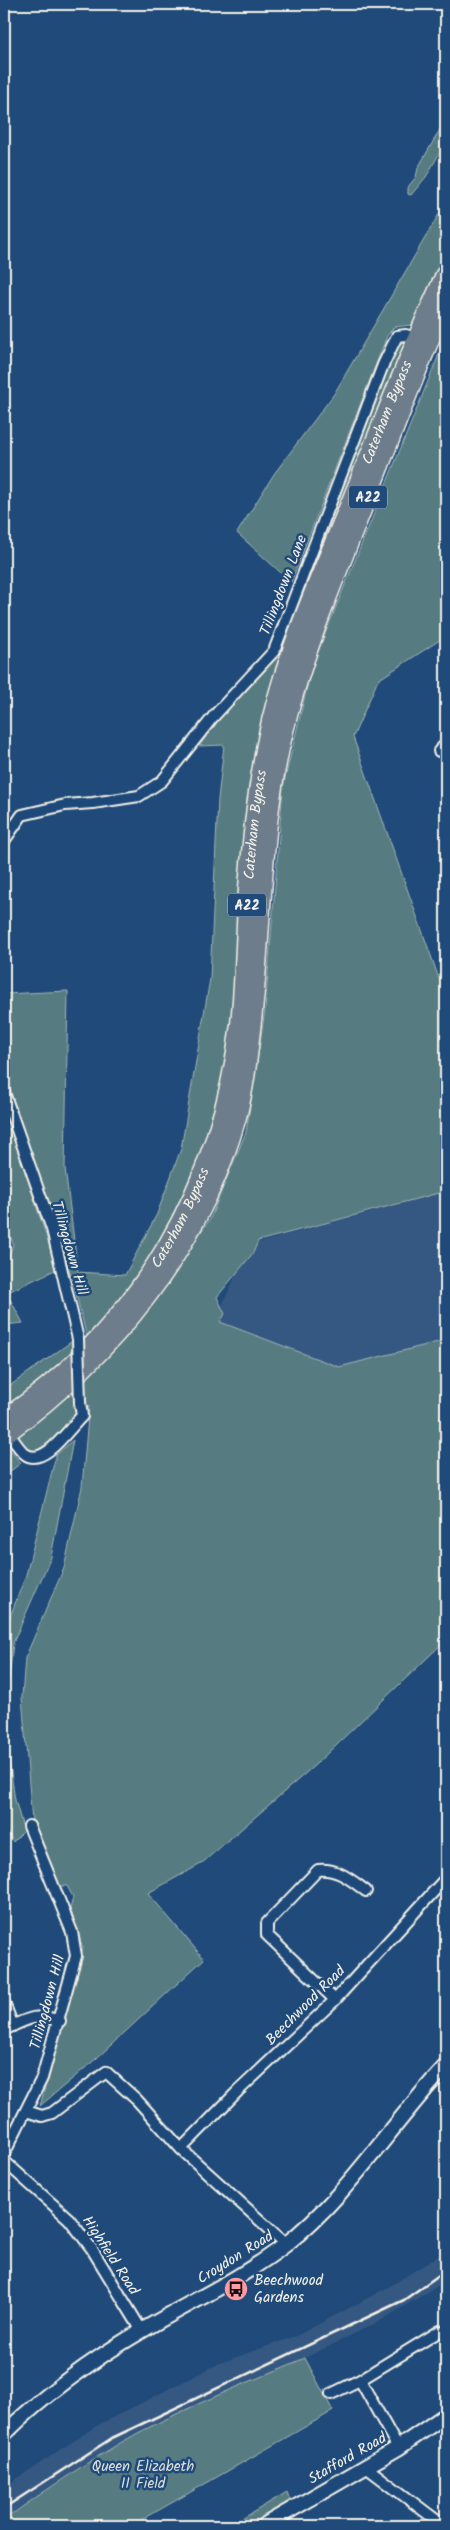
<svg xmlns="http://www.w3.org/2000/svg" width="450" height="2530" viewBox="0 0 450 2530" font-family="Kalam,sans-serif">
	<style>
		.built { fill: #365882 }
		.green { fill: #567b81; stroke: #a5b6b4 }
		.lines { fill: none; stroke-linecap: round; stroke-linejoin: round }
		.street-casing { stroke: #f4f1e8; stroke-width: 14 }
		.secondary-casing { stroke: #f4f1e8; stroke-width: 18 }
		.highway-casing { stroke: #f4f1e8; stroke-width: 21 }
		.street { stroke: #1f4a7a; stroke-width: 10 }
		.secondary { stroke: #1f4a7a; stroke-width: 14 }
		.highway { stroke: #6d7d8c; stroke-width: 18 }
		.rail { stroke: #f4f1e8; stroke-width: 2.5 }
		.street-bridge-casing { stroke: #f4f1e8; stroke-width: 14; stroke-linecap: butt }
		.street-bridge { stroke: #1f4a7a; stroke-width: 10 }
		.labels { text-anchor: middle; stroke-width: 5; stroke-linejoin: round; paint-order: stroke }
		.shield { fill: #1f4a7a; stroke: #b4bfc7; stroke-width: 1 }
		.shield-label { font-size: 14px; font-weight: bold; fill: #f4f1e8 }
		.street-label { font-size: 15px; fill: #f4f1e8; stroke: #1f4a7a }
		.poi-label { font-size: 15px; fill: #f4f1e8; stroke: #1f4a7a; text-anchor: start }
		.park-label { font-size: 15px; fill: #dcdfd9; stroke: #1f4a7a }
	</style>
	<rect width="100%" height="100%" fill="#1f4a7a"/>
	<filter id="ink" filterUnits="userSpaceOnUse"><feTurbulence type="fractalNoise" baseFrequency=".02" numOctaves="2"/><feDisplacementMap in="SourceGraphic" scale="10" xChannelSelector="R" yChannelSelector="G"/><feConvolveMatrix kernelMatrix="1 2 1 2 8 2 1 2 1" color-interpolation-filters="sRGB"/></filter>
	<g filter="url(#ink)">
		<path class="built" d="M446,1191v149l-107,27 -124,-47 35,-75z
			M446,2251v30l-66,40 -75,37 -96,41 -71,34 -76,45 -58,42v-33l94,-62 122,-62 76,-27 91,-48z"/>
		<path class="green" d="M446,119v23l-20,35 -15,18 -3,-1v-7l8,-10 2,-9z
			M446,202v54l-34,69 -18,2 -7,9 -96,246 -54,-49 37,-59 60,-80z
			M446,337v299l-68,44 -25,57 93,261v193l-188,50 -5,12 -36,44 8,17 -5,8 119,45 107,-27v81l-7,-3 7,5v217l-131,125 -114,99 -53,29 56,66 -107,99 -57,48 43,-158 -13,-39 3,-12 -6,-11h-7l-20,-36 -8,-29 -10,-124 3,-39 39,-90 18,-81 7,-82 -8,15 -47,33h-9l-8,-16 51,-43 89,-100 53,-75 36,-87 19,-122 18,-223 29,-121z
			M410,342l-110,269 -63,368 -11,91 -18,70 -23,58 -34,64 -64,76 -14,-56 -61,-187 -8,-34v-67l64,-3 -3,177 13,104 47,3 32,-61 24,-65 29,-170 8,-180 6,-54 -25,1 18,-24 62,-67 119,-312z
			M4,1107l53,162 -53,25v-28l3,-4 6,-18 -9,-27z
			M10,1299l13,24 -19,2v-22z
			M75,1339l-5,16 -66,54v-19z
			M73,1440l-22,117 -38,86 -9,81v-92l22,-57 30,-120z
			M5,1443l16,20 -17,13v-32z
			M4,1726l11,74 9,31 -11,11 -9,-18z
			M305,2358l28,53 -202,115h-127v-6c43,-31 87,-61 134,-87 54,-28 111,-51 167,-75z
			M287,2492l4,11 -40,23h-21z"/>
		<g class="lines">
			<g class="street-casing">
				<path id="street" d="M439,751l7,-7
					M4,841l18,-26 43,-10 28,-2 46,-7 23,-15 51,-64 61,-66 109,-286 14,-29 9,-1 11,4
					M4,1093l48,136 26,110
					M8,1432c5,7 10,16 17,22 19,14 45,-27 57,-38l-2,-14
					M335,2000l-68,-65v-12l51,-53c20,-2 33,10 48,21
					M4,2003l9,23
					M4,2030c21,-10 32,-18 56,-9
					M26,2111l16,5 10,-3 54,-41 31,28 44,49 105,95
					M181,2149l57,-58 97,-91 111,-122
					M4,2154l38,-76 34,-122 -4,-24 -43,-106
					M4,2161l65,58 23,30 50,82
					M360,2380l80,-49
					M331,2394l29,-14 38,68
					M366,2467l78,59"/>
			</g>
			<g class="secondary-casing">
				<path id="secondary" d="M4,2434c42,-41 88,-74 139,-104 47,-28 98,-51 142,-85 64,-50 106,-121 161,-179
					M263,2526l135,-78 48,-33"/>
			</g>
			<g class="highway-casing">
				<g id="highway">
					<path id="s1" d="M4,1419c136,-92 217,-233 236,-395 4,-40 5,-81 7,-121 4,-61 10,-122 24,-182 18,-76 51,-148 80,-220 31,-76 60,-154 95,-228"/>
					<path d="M4,1435c109,-80 196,-186 233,-318 9,-34 12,-70 16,-105 10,-94 8,-189 31,-281 19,-79 52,-155 82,-231 27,-66 51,-133 80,-198"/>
				</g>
			</g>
			<use href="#street" class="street"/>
			<use href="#secondary" class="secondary"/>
			<use href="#highway" class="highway"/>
			<path class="rail" d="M4,2508l108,-70 292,-138 42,-30"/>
			<g class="street-bridge-casing">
				<path id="street-bridge" d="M78,1339l2,63"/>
			</g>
			<use href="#street-bridge" class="street-bridge"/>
		</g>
	</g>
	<defs>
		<g id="bus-disc" transform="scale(1.25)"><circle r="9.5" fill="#ff9aa2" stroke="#1f4a7a"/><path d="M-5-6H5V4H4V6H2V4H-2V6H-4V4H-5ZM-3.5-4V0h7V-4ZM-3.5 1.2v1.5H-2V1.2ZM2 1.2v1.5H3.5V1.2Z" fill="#111"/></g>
	</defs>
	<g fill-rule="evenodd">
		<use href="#bus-disc" x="236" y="2289"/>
	</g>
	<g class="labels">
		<g class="shield">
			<rect x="349" y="485.5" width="38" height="23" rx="4"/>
			<rect x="228" y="893.5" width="38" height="23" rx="4"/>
		</g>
		<g class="shield-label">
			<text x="368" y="502">A22</text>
			<text x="247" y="910">A22</text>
		</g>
		<g class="street-label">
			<text dy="5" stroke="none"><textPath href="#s1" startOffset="1110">Caterham Bypass</textPath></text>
			<text transform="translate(283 585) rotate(-69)" y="5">Tillingdown Lane</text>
			<text dy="5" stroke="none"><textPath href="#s1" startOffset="675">Caterham Bypass</textPath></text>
			<text dy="5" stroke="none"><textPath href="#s1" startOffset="271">Caterham Bypass</textPath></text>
			<text transform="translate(70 1248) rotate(74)" y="5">Tillingdown Hill</text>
			<text transform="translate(47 2002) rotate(-75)" y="5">Tillingdown Hill</text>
			<text transform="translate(305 2005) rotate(-45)" y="5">Beechwood Road</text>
			<text transform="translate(111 2255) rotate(57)" y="5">Highfield Road</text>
			<text transform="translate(235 2257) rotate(-32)" y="5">Croydon Road</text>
			<text transform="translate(347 2458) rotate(-30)" y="5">Stafford Road</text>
		</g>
		<g class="poi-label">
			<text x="254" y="2285">Beechwood<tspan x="254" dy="17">Gardens</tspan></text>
		</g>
		<g class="park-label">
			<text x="143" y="2471">Queen Elizabeth<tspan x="143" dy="17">II Field</tspan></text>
		</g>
	</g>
	<rect width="450" height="2530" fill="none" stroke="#1f4a7a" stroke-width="20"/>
	<rect x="10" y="10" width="430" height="2510" fill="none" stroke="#f4f1e8" stroke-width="2" filter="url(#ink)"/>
</svg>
